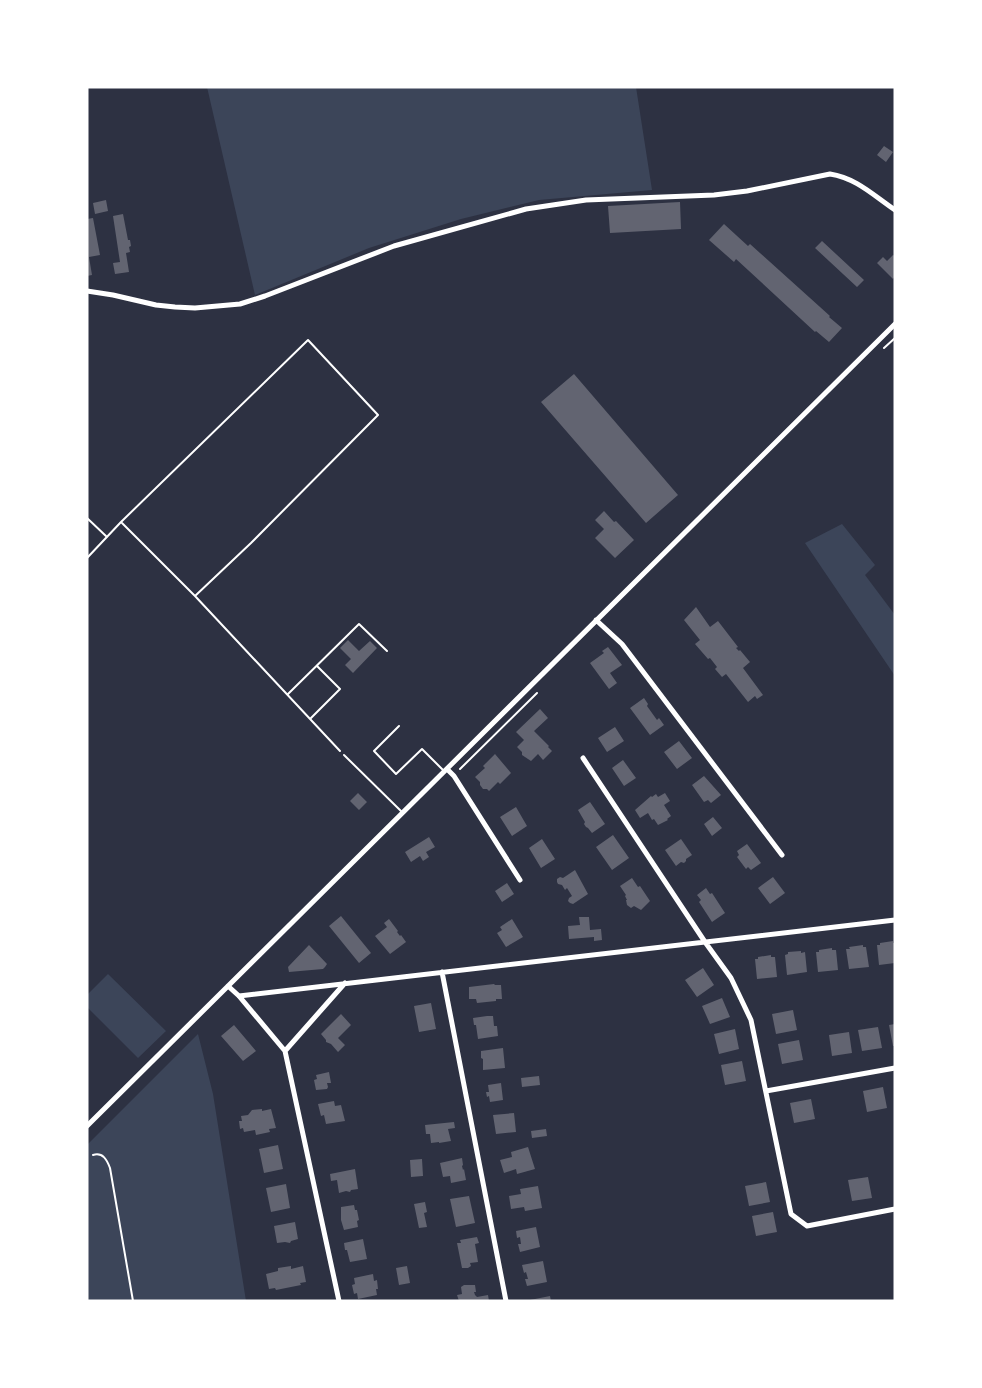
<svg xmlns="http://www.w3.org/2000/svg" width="982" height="1388" viewBox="0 0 982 1388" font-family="Literata,serif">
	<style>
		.green { fill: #3c4559 }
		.building { fill: #626471 }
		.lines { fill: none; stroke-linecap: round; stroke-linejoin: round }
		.path { stroke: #fff; stroke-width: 2 }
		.service { stroke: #fff; stroke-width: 2 }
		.minor { stroke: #fff; stroke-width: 5 }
	</style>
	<rect width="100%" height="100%" fill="#2d3142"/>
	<path class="green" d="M207,87h429l16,103 -113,10 -78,19 -92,29 -114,47z
		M842,524l33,41 -10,10 30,40v61l-90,-133z
		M108,974l58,57 -28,27 -51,-51v-12z
		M198,1034l15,60 33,207h-159v-156z"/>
	<path class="building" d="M884,146l9,6 -7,10 -9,-7z
		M106,200l2,11 -13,3 -2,-11z
		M680,202l1,27 -71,4 -2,-27z
		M123,214l5,26h2l1,6 -2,1 1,5 -4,1 3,19 -14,2 -2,-11 7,-1 -7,-46z
		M93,218l7,37 -11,2 3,18 -5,1v-57z
		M724,224l24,22 2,-2 80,72 -1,1 13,11 -13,14 -13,-11 -1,1 -79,-73 -2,3 -25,-22z
		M822,241l42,39 -7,7 -42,-39z
		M893,255l2,1v20l-2,3 -16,-16 6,-6 4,4z
		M574,374l104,121 -32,28 -105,-121z
		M604,511l10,11 2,-1 18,19 -19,18 -20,-20 9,-9 -9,-9z
		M696,607l14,20 8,-6 20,26 -2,1 3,3 1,-1 10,12 -7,6 20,27 -6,4 -2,-3 -7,6 -22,-28 -4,3 -7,-8 2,-2 -7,-9 -2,1 -13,-15 5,-4 -16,-20z
		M348,640l11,11 11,-10 7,7 -24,25 -8,-8 6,-6 -11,-11z
		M608,647l14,18 -12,8 7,10 -8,6 -19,-26 14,-10 -2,-2z
		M644,698l4,6 -1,2 10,14 2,-2 5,7 -14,10 -20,-27z
		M540,709l8,9 -14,13 15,15 -1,1 4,4 -9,9 -5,-6 -7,7 -9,-6v-3l-5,-5 7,-7 -8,-8z
		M615,727l9,14 -17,11 -9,-14z
		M679,741l13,17 -15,11 -13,-17z
		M495,754l16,19 -11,11 -2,-2 -9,9 -2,-2h-4l-3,-4v-3l-5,-5 10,-9 -2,-2z
		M623,760l13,18 -12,8 -12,-18z
		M704,776l17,19 -10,8 -3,-3 -4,2 -12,-17z
		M358,793l9,9 -8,8 -9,-9z
		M665,793l5,8 -6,4 7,11 -4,3 1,1 -10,5 -4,-6 -2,1 -4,-7 -8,5 -5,-8 16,-14 1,1 4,-3 2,3z
		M590,802l15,22 -13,9 -4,-5 -2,-1 -2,-3 1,-2 -7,-12z
		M516,807l11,19 -15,10 -12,-19z
		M713,817l9,11 -10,8 -8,-12z
		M613,835l16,23 -17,12 -16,-23z
		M429,837l6,10 -9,5 3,5 -6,4 -3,-5 -9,6 -6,-10z
		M542,839l13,20 -14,9 -12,-20z
		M681,839l11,16 -6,4v2l-2,2 -3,-1 -5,4 -11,-16z
		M747,844l14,19 -10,7 -3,-3 -2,2 -9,-12 2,-2 -2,-4z
		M575,870l13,24 -15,10 -3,-1 -2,-2 1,-3 3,-2 -5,-8 -2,2 -3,-5 -4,-1 -1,-2v-3l3,-2 3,1z
		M773,877l12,16 -15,11 -12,-16z
		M632,878l6,9 2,-1 10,15 -9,9 -7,-4 -3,2 -4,-3 -1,-5h1l-2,-4 1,-1 -6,-9z
		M507,883l7,11 -12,8 -7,-11z
		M706,888l4,6 2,-1 13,20 -13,9 -13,-20 2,-2 -4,-5z
		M341,916l30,37 -12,10 -30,-37z
		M579,917h10l1,13 11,-1 1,11 -8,1v-4l-25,2 -1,-13 12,-1z
		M389,919l9,12 -1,1 3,4 1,-1 5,7 -16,12 -15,-18 12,-9 -3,-4z
		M512,919l11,18 -17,10 -9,-14 5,-3 -2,-3z
		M893,941v2h2v20l-16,2 -2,-20h3v-2z
		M309,945l18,19 -2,3 -2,2 -34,3 -1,-5z
		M863,945v2h3l3,20 -20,2 -3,-20h4l-1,-2z
		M832,948v2h4l2,20 -20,2 -2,-20h3v-2z
		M801,951v2l4,-1 2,20 -20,3 -2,-20 3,-1v-2z
		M771,955v2h4l2,20 -20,2 -2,-20h3v-2z
		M703,968l11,17 -17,12 -12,-17z
		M494,984l1,1h6l1,14h-6v2l-19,2 -1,-4h-7v-12z
		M722,998l8,19 -20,7 -8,-18z
		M431,1003l5,26 -17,3 -5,-26z
		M793,1010l4,20 -21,4 -4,-20z
		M341,1014l10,11 -13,13 7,7 -7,7 -7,-8 -5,-2v-2l-5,-6z
		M487,1016h6l1,10h3l1,10 -20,3 -2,-14h-2l-1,-7z
		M895,1024v22h-2l-4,-21z
		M234,1025l22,26 -13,10 -22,-25z
		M878,1027l4,21 -20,3 -4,-21z
		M735,1029l4,20 -20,5 -5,-20z
		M849,1032l3,21 -20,3 -3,-21z
		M799,1040l4,20 -21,4 -4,-20z
		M503,1048l2,20 -22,2v-11l-2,-1v-7z
		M742,1061l4,20 -21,4 -4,-20z
		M329,1072l2,11h-4l1,4 -1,2 -11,1 -2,-10 3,-1 -1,-4z
		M539,1076l1,9 -18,2 -1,-9z
		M501,1083l2,17 -13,2 -1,-6 -2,1 -1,-5h3l-1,-7z
		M883,1087l4,21 -20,4 -4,-21z
		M811,1099l4,20 -21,4 -4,-20z
		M334,1101l1,5 6,-1 4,16 -19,3 -2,-9 -3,1 -3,-12z
		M262,1109v2l9,-2 5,19 -7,1 1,3 -14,3 -1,-5 -11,2 -1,-4 -3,1 -1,-8h3l-1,-5 7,-1 4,-5z
		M514,1113l2,19 -20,2 -3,-19z
		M454,1122l1,6 -7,1 3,12 -12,2v-1l-8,1 -1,-9h-4l-1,-9z
		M546,1129l1,7 -15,2 -1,-7z
		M278,1145l5,24 -19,4 -5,-24z
		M528,1147l7,22 -18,5 -1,-5 -12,4 -4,-13 12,-3 -1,-5z
		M462,1158l1,7 -1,1 1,4 1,-1 2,11 -15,3 -1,-7 -7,1 -3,-14z
		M422,1159l1,17 -12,1 -1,-17z
		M355,1169l3,20 -7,1 -1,2 -4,-1 -7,2 -2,-13 -6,1 -1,-7z
		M868,1177l4,21 -20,3 -4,-21z
		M766,1182l4,20 -21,4 -4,-20z
		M286,1184l4,24 -19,4 -5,-24z
		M538,1186l4,22 -17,3 -1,-4 -13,2 -2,-13 12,-2 -1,-5z
		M469,1196l6,27 -19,4 -6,-28z
		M425,1202l2,10 -3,1 3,14 -8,1 -5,-24z
		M354,1205l1,5h2l2,10 -2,1 1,6 -14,3 -3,-10v-13z
		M773,1212l4,20 -21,4 -4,-20z
		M295,1222l3,17 -7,2 -1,2 -5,-1 -8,1 -3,-17z
		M536,1227l4,20 -20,5 -2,-8h3l-1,-7 -3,1 -1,-7z
		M477,1237l2,6 -4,1 3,18 -8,1 1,3 -3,2h-6l-5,-25h4l-1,-3z
		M363,1239l4,20 -17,3 -3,-12h-2l-1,-7z
		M543,1261l4,21 -20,4 -2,-7h3l-2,-7 -2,1 -2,-8z
		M291,1266v3l12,-3 3,16 -6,1 1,2 -25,5 -1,-2 -6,1 -3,-15 12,-3v-3z
		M407,1266l3,17 -11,2 -3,-17z
		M373,1274l1,7 3,-1 1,9h-2l1,6 -19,4 -1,-6 -3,1 -2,-9 3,-1 -1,-6z
		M464,1285h11l1,7h-2l1,3 2,2 11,-2 1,6h-30l-2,-6 5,-1 -1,-7z
		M550,1296l1,5h-21v-1z"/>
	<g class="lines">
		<path class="path" d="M884,348l11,-10
			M87,518l20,19
			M122,523l73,73 145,155
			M87,558l34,-36 187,-182 70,75 -127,128 -56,53
			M288,694l71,-70 28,27
			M310,719l30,-30 -23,-23
			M460,769l77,-76"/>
		<path class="service" d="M399,726l-25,25 22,23 26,-25 22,22
			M344,755l59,58
			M93,1155c10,-3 14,5 17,13l23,133"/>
		<path class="minor" d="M87,291l26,4 43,10 19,2 20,1 45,-4 25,-8 129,-50 132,-37 60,-9 128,-5 33,-4 83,-17c26,4 43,21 65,36
			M596,620l26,24 160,211
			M583,758l122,184 26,36 20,42 40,194 16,12 88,-17
			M447,769l7,7 66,104
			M442,972l64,329
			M228,986l11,10 46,55
			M239,996l656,-76
			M766,1091l129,-23
			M87,1126l808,-802
			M339,1301l-54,-250 60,-68"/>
	</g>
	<rect width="982" height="1388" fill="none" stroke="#ffffff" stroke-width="177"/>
</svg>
